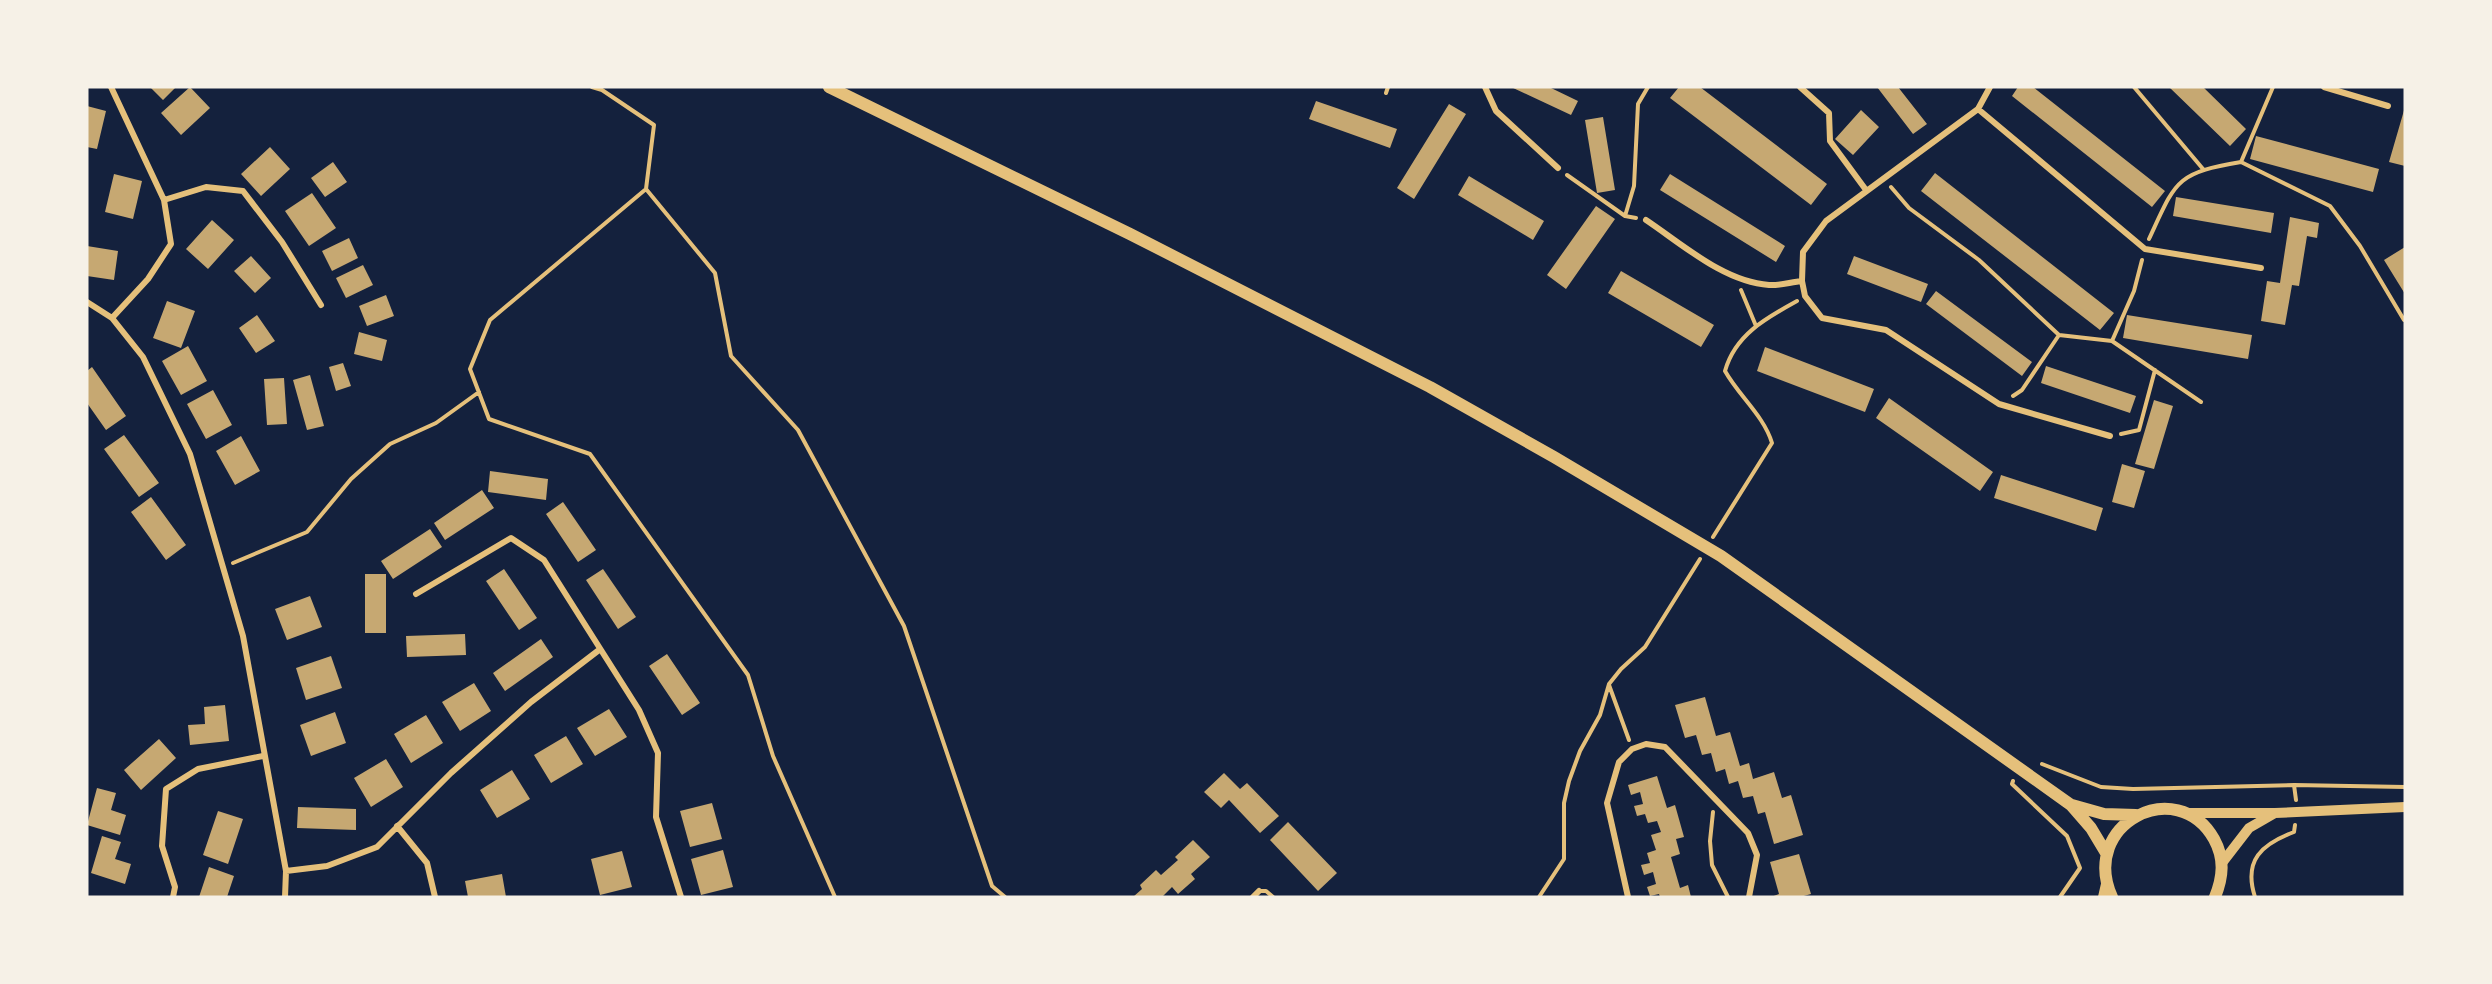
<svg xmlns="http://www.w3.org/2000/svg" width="2492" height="984" viewBox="0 0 2492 984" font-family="Bitter,serif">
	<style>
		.building { fill: #c6a872 }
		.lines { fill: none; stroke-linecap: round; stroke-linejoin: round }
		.path { stroke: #e5c07b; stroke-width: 4 }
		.service { stroke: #e5c07b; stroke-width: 4 }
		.minor { stroke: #e5c07b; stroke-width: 6 }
		.tertiary { stroke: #e5c07b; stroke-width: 10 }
		.secondary { stroke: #e5c07b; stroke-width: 12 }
	</style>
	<rect width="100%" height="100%" fill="#14213d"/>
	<path class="building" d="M150,87h26l-13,13z
		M190,87l20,21 -29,27 -20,-22z
		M1511,87h38l29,14 -7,14z
		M1679,87h21l127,97 -16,21 -141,-107z
		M1877,87h21l29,37 -14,10z
		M2018,87h15l132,104 -13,16 -140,-111z
		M2169,87h34l43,42 -16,17z
		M1316,101l81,28 -7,19 -81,-29z
		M1449,104l17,10 -52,85 -17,-11z
		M87,106l19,5 -9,38 -10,-2z
		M2405,107v59l-16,-4z
		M1861,110l18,17 -26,28 -18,-16z
		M1603,117l12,73 -18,3 -12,-73z
		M2256,136l123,33 -6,23 -123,-33z
		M270,147l20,22 -29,27 -20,-22z
		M333,162l14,20 -22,15 -14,-19z
		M1935,173l179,140 -14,17 -179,-139z
		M114,174l28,7 -9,38 -28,-7z
		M1670,174l115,72 -9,16 -116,-72z
		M1469,176l75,45 -11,19 -75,-45z
		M312,193l24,35 -27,18 -24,-35z
		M2176,197l98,16 -3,20 -98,-17z
		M1596,206l19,13 -49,70 -19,-14z
		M2290,217l29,6 -2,15 -10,-2 -8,50 -7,-1 -7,40 -24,-4 6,-40 13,2z
		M212,220l22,20 -26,29 -22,-20z
		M349,238l9,20 -26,13 -10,-20z
		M87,246l31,5 -4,29 -27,-4z
		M2405,247v47l-21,-34z
		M251,256l20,22 -16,15 -21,-22z
		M1854,256l74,28 -7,18 -74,-28z
		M363,265l10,20 -27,13 -10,-20z
		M1621,271l93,54 -13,22 -93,-54z
		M1936,291l96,71 -10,14 -96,-72z
		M386,295l8,21 -27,10 -8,-20z
		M167,301l28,10 -14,37 -28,-10z
		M257,315l18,26 -19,12 -17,-25z
		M2127,315l125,20 -4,24 -125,-21z
		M359,332l28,8 -5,21 -28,-7z
		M188,346l19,35 -26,14 -19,-34z
		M1765,347l109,42 -9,23 -108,-41z
		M343,363l8,23 -15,5 -7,-24z
		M2046,366l90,30 -6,17 -89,-30z
		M92,367l34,49 -20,14 -19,-27v-32z
		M310,375l14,51 -17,4 -14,-50z
		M284,378l3,46 -20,1 -3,-46z
		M213,390l19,35 -26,14 -19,-35z
		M1889,398l104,74 -13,19 -104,-73z
		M2154,400l19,6 -19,63 -19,-5z
		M124,435l35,48 -20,14 -35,-48z
		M241,436l19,35 -25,14 -19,-34z
		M2122,464l23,7 -11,37 -22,-6z
		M490,471l58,8 -2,21 -58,-8z
		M2001,475l102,33 -7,23 -102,-33z
		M482,490l12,18 -49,32 -11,-17z
		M151,497l35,48 -20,15 -35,-48z
		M563,502l33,48 -18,12 -32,-48z
		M430,529l12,18 -49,32 -12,-18z
		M504,569l33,49 -18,12 -33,-49z
		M603,569l33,48 -18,12 -32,-49z
		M365,574h21v59h-21z
		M310,596l12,31 -35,13 -12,-31z
		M465,634l1,21 -59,2 -1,-21z
		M541,639l12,18 -48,34 -12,-18z
		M667,654l33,49 -18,12 -33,-49z
		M331,656l11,32 -36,12 -10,-32z
		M474,683l17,28 -31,20 -18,-29z
		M1705,697l11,39 14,-4 10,34 9,-3 4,16 21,-7 8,26 9,-3 12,40 -29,9 -9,-32 -7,2 -5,-18 -10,2 -5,-17 -9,3 -4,-15 -9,3 -5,-19 -9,2 -6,-20 -11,3 -10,-33z
		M225,705l4,36 -39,4 -2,-20 17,-1 -1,-17z
		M609,709l18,28 -32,19 -18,-28z
		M335,712l11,31 -35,13 -11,-31z
		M426,715l17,28 -32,20 -17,-29z
		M566,736l17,28 -32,19 -17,-28z
		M159,739l17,19 -35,32 -17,-20z
		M386,759l17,28 -32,20 -17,-29z
		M512,770l18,29 -33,19 -17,-28z
		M1224,773l16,16 7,-6 32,33 -19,17 -31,-33 -8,8 -17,-16z
		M1657,776l10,32 8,-3 9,32 -8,2 4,15 -9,3 9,31 8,-3 3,12h-31l-1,-3 -9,2 -3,-9 9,-3 -3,-12 -9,3 -3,-10 9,-2 -3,-10 9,-3 -5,-15 10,-3 -4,-11 -9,2 -3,-9 -8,2 -3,-10 9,-2 -3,-12 -9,3 -3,-10z
		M97,788l19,5 -5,17 15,5 -6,20 -33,-10z
		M712,803l10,36 -32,8 -10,-36z
		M298,807l58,2v21l-59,-2z
		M218,811l25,8 -15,45 -25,-9z
		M1288,822l49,51 -19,18 -48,-51z
		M102,836l19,6 -6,17 16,5 -6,20 -34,-11z
		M1193,840l17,17 -19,17 4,5 -17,15 -6,-7 -10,10h-29l9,-8 -2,-4 16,-15 5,5 17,-15 -3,-3z
		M723,850l10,37 -32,8 -10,-36z
		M622,851l10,36 -32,8 -9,-36z
		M1799,854l12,40 -11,3h-29l8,-3 -9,-32z
		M209,867l25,9 -7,21h-28z
		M502,874l4,23h-38l-3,-16z"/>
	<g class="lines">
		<path class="path" d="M592,87l10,3 52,35 -8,64 69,84 16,83 67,74 106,196 88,260 13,11
			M2134,87l69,82
			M2241,162l89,44 30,40 44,74
			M1567,175l58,41 11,2
			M1891,187l18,21 70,52 80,75 53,6 89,61
			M646,189l-156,131 -20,49 19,50 101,35 158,221 25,81 62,141
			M1625,216l9,-30 4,-82 10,-17
			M2149,239c27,-58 26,-66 92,-77l32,-75
			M1741,290l15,36
			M2112,341l22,-50 8,-31
			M2013,396l9,-6 37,-55
			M2121,434l18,-4 16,-60
			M1713,537l59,-94c-8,-27 -33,-47 -47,-72 10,-36 41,-53 72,-70
			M233,563l74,-31 44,-53 39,-35 46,-21 43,-31
			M1609,685l20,55
			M2042,764l59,23 32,2 161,-4 2,15
			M2013,781l-1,3 55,52 13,32 -20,29
			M2294,785l111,2
			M1713,812l-3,29 2,24 16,32
			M1539,897l25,-38v-56l5,-22 11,-30 20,-36 9,-31 12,-15 24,-22 55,-88
			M2255,897c-12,-37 7,-53 39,-65l1,-7"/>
		<path class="service" d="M1386,93l2,-6
			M1259,891h7l7,6"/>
		<path class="minor" d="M111,87l53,113 7,44 -23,35 -36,39
			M1485,87l11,24 62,57
			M1800,87l29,26 1,28 36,49
			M1990,87l-12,22 -152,112 -23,31 -1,29 3,15 17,22 64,12 113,74 111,32
			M2324,87l64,19
			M1978,109l167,140 116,19
			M164,200l42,-13 37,4 39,51 39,63
			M1646,220c36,24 78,62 123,65 10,1 22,-3 33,-4
			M87,302l25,16 31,39 47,97 53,182 43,235 -1,26
			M416,594l95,-56 33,22 95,150 19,43 -2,64 25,80
			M397,826l30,37 8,34
			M286,871l41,-5 50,-19 74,-74 80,-71 68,-52
			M173,897l2,-10 -13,-41 4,-57 32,-20 65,-13
			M1253,897l6,-6
			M1628,897l-21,-94 12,-41 13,-13 14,-5 19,3 83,86 9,22 -8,42"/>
		<path class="tertiary" d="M2184,813h91l130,-6
			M2222,863l27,-35 26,-15
			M2103,897l3,-13"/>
		<path class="secondary" d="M829,87l301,147 300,153 124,70 167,99 350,249 20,23 15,25
			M2072,805l32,9 32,1
			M2112,897c-33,-73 65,-123 102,-58 11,20 9,38 1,58"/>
	</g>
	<rect width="2492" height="984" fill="none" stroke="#f6f1e7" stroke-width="177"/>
</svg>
